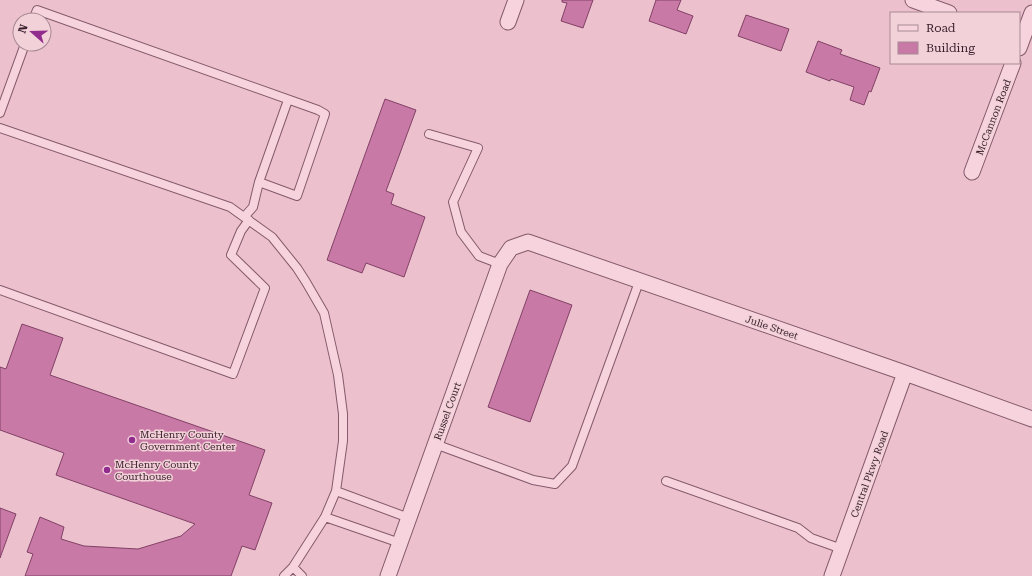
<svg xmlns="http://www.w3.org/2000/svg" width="1032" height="576" viewBox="0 0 1032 576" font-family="'Roboto Serif',serif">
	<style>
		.building { fill: #c879a5; stroke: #824166 }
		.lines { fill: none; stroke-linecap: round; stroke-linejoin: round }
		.lane-casing { stroke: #845a6c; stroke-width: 10 }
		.street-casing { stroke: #845a6c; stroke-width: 17 }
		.lane { stroke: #f7d4dd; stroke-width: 8 }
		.street { stroke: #f7d4dd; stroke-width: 15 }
		.poi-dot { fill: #912c8e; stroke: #f3d1d9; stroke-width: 1.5 }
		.labels { text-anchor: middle; stroke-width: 3; stroke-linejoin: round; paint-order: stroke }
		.street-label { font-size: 10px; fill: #351d29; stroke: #f3d1d9 }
		.poi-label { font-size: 10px; fill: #351d29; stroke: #f3d1d9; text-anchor: start }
	</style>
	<rect width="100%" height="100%" fill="#ecc1cd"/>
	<path class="building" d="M562,0h31l-10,28 -22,-7 6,-18 -5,-1z
		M656,0h25l-4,10 16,6 -7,18 -37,-13z
		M746,15l43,14 -8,22 -43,-15z
		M818,41l24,9 -2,4 40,14 -9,24 -2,-1 -5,14 -14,-5 4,-13 -23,-8 -1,2 -24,-9z
		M385,99l31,11 -30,81 8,3 -3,10 34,13 -21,60 -38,-14 -4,10 -35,-13z
		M530,290l42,15 -42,117 -42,-15z
		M22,324l41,14 -13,37 215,75 -16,45 23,8 -17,47 -13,-4 -11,30h-206l8,-22 -6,-2 13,-35 24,10 -3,12 23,7 54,3 43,-13 14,-12 -139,-49 8,-22 -64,-23v-63l6,2z
		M0,508l16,6 -16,44z"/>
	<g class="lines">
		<g class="lane-casing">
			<path id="lane" d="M33,20l4,-10 281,100 7,4 -28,82 -38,-14 -6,25 -9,10
				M0,113l25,-69
				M0,128l230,79 42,30 25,31 9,14 18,31 14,62 5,39v27l-7,50 -11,26 -32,50 -9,9
				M429,134l49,14 -25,54 8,30 18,24 21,8
				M259,182l29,-82
				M0,290l233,84 32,-86 -34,-33 10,-24 8,-11
				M435,444l98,36 22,4 17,-18 67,-184
				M666,481l132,47 13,10 31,11
				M336,491l73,27
				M325,517l75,26
				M293,567l9,9"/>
		</g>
		<g class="street-casing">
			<path id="street" d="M913,0l36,13
				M508,22l8,-22
				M1019,48l13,-35
				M972,172l41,-109
				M388,576l112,-312 11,-16 17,-6 377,131 127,46
				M832,576l73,-203"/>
		</g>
		<use href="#lane" class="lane"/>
		<use href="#street" class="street"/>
	</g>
	<g class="poi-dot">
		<circle cx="132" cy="440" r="4"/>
		<circle cx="107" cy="470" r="4"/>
	</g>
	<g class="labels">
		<g class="street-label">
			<text transform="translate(993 117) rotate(-69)" y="4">McCannon Road</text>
			<text transform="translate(772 327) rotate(19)" y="4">Julie Street</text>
			<text transform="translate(447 411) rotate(-70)" y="4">Russel Court</text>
			<text transform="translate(869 474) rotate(-70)" y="4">Central Pkwy Road</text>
		</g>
		<g class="poi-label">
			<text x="140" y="438">McHenry County<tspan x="140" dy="12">Government Center</tspan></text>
			<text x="115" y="468">McHenry County<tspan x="115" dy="12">Courthouse</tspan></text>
		</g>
	</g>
	<rect x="890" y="12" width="130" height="52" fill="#f3d1d9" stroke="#a78993"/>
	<rect x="898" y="25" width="20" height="6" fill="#f7d4dd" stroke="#a78993"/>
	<text x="926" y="32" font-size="12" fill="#351d29">Road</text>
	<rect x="898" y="42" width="20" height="12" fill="#c879a5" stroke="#a78993"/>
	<text x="926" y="52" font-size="12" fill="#351d29">Building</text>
	<g transform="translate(32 32) rotate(290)"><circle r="19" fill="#f3d1d9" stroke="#a78993"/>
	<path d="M0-3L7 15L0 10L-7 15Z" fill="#912c8e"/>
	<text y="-6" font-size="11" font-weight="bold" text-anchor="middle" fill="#351d29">N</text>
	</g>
</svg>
